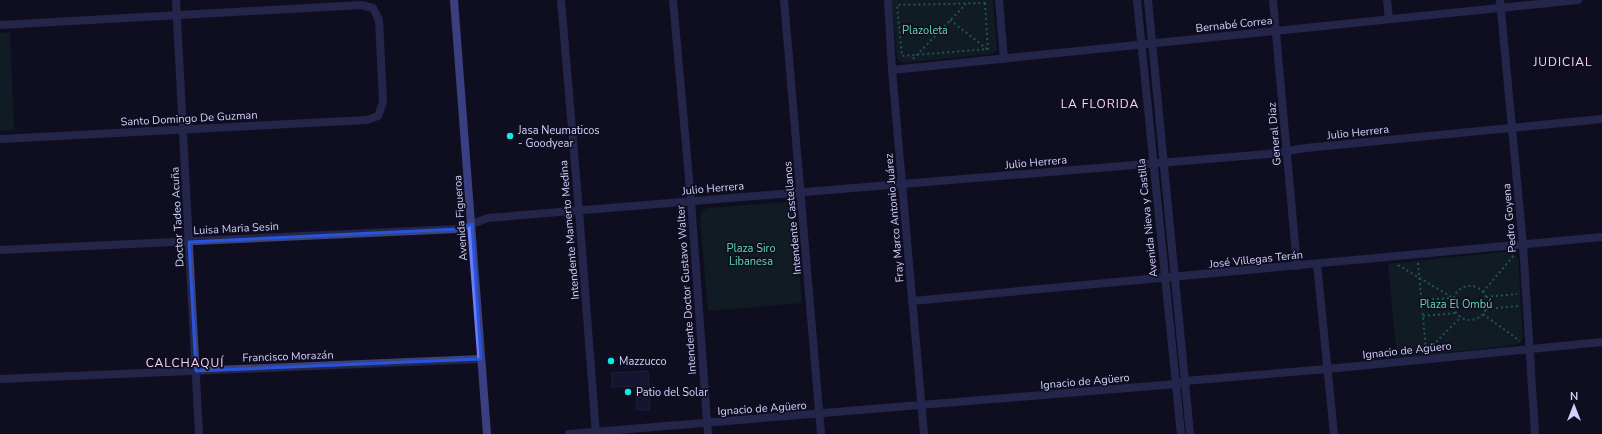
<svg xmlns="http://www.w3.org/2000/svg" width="1602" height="434" viewBox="0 0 1602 434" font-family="'Nunito Sans',sans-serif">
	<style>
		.green { fill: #122a26 }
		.building { fill: #1f1c40; stroke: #342f6b }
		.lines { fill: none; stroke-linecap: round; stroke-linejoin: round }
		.path { stroke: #35ab96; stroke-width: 2; stroke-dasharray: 2 3; stroke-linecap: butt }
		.minor { stroke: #3c427c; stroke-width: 8 }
		.tertiary { stroke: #3c427c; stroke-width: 8 }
		.secondary { stroke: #6e7bf6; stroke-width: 8 }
		.marked { fill: none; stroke: #2655da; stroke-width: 3; stroke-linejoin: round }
		.poi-dot { fill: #0feae5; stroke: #0f0e20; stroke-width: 1.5 }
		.labels { text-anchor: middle; stroke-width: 3.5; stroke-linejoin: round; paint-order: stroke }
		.street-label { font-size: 11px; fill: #d1d1fc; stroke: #0f0e20 }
		.park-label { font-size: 11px; fill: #61d7ab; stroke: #0f0e20 }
		.poi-label { font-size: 11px; fill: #d1d1fc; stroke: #0f0e20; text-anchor: start }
		.neighbourhood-label { font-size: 12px; letter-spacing: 1px; fill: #fcd2f2; stroke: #0f0e20 }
	</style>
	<rect width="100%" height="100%" fill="#0f0e20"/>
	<path class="green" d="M892,0h101l4,49 -2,3 -3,2 -89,9 -6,-4z
		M10,32l4,98 -14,1v-98z
		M786,202l7,4 2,8 7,89 -94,8 -8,-92 2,-7 5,-4z
		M1510,251l6,4 2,5 5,78 -3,5 -5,2 -118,13 -9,-94z"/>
	<path class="building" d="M648,371l2,39h-13l-2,-24 -23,1v-14z"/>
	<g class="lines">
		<path class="path" d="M985,3l3,46 -86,7 -5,-51z
			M950,20l37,29
			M913,59l53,-55
			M1418,263l8,87
			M1398,265l55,33
			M1453 303a17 17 0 1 1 34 0a17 17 0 1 1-34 0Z
			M1483,292l31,-37
			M1486,297l31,-3
			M1422,300l30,-2
			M1486,309l32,-3
			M1483,314l37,27
			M1423,316l33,-3
			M1429,349l32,-32"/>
		<path class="minor" d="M176,0l23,434
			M561,0l18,211 17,223
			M673,0l18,201 17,233
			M784,0l37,434
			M888,0l4,70 32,364
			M999,0l5,59
			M1273,0l24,266
			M1387,0l2,19
			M1500,0l23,245 12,189
			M0,25l361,-20 12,3 6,12 4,82 -5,14 -11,4 -367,19
			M892,70l686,-70
			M0,250l458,-21 30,-11 780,-64 38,-6 296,-29
			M1317,264l17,170
			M912,301l690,-64
			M0,379l481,-20
			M569,434l607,-50 9,-3 142,-12 275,-27"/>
		<path class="tertiary" d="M1137,0l44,434
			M1148,0l42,434"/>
		<path class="secondary" d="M454,0l33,434"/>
	</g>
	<path d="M0 0H1602V434H0ZM472,224l9,135 -285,12 -7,-129 269,-13z" fill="#0f0e20" fill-opacity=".55" fill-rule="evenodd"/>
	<path class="marked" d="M472,224l9,135 -285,12 -7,-129 269,-13z"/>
	<g class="poi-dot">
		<circle cx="510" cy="136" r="4"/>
		<circle cx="611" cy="361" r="4"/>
		<circle cx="628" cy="392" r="4"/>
	</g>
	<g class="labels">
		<g class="street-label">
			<text transform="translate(1234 24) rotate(-6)" y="4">Bernabé Correa</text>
			<text transform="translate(189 118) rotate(-3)" y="4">Santo Domingo De Guzman</text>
			<text transform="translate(1358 132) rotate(-6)" y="4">Julio Herrera</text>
			<text transform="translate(1274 134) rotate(-95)" y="4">General Díaz</text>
			<text transform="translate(1036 162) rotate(-5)" y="4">Julio Herrera</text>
			<text transform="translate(713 188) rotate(-5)" y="4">Julio Herrera</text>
			<text transform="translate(177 217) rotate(-93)" y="4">Doctor Tadeo Acuña</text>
			<text transform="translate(460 218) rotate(-94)" y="4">Avenida Figueroa</text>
			<text transform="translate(792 218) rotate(-95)" y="4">Intendente Castellanos</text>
			<text transform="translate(894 218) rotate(-95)" y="4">Fray Marco Antonio Juárez</text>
			<text transform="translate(1147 218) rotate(-96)" y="4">Avenida Nieva y Castilla</text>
			<text transform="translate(1509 218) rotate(-95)" y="4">Pedro Goyena</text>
			<text transform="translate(236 228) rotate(-3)" y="4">Luisa Maria Sesin</text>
			<text transform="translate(569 230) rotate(-95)" y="4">Intendente Mamerto Medina</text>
			<text transform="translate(1256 259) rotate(-6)" y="4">José Villegas Terán</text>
			<text transform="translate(686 290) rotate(-94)" y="4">Intendente Doctor Gustavo Walter</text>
			<text transform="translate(1407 350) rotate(-6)" y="4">Ignacio de Agüero</text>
			<text transform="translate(288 356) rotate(-2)" y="4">Francisco Morazán</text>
			<text transform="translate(1085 381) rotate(-5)" y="4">Ignacio de Agüero</text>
			<text transform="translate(762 408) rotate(-4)" y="4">Ignacio de Agüero</text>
		</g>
		<g class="park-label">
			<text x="925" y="34">Plazoleta</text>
			<text x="751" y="252">Plaza Siro<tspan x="751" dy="13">Libanesa</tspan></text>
			<text x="1456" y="308">Plaza El Ombú</text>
		</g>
		<g class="poi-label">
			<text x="518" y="134">Jasa Neumaticos<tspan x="518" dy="13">- Goodyear</tspan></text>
			<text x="619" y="365">Mazzucco</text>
			<text x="636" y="396">Patio del Solar</text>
		</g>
		<g class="neighbourhood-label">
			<text x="1563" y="66">JUDICIAL</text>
			<text x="1100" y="108">LA FLORIDA</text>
			<text x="185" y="367">CALCHAQUÍ</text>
		</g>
	</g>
	<g transform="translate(1574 406)" stroke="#0f0e20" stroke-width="3" paint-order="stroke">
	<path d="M0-3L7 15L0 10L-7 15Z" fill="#d1d1fc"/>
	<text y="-6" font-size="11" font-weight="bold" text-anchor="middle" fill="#d1d1fc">N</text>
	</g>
</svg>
